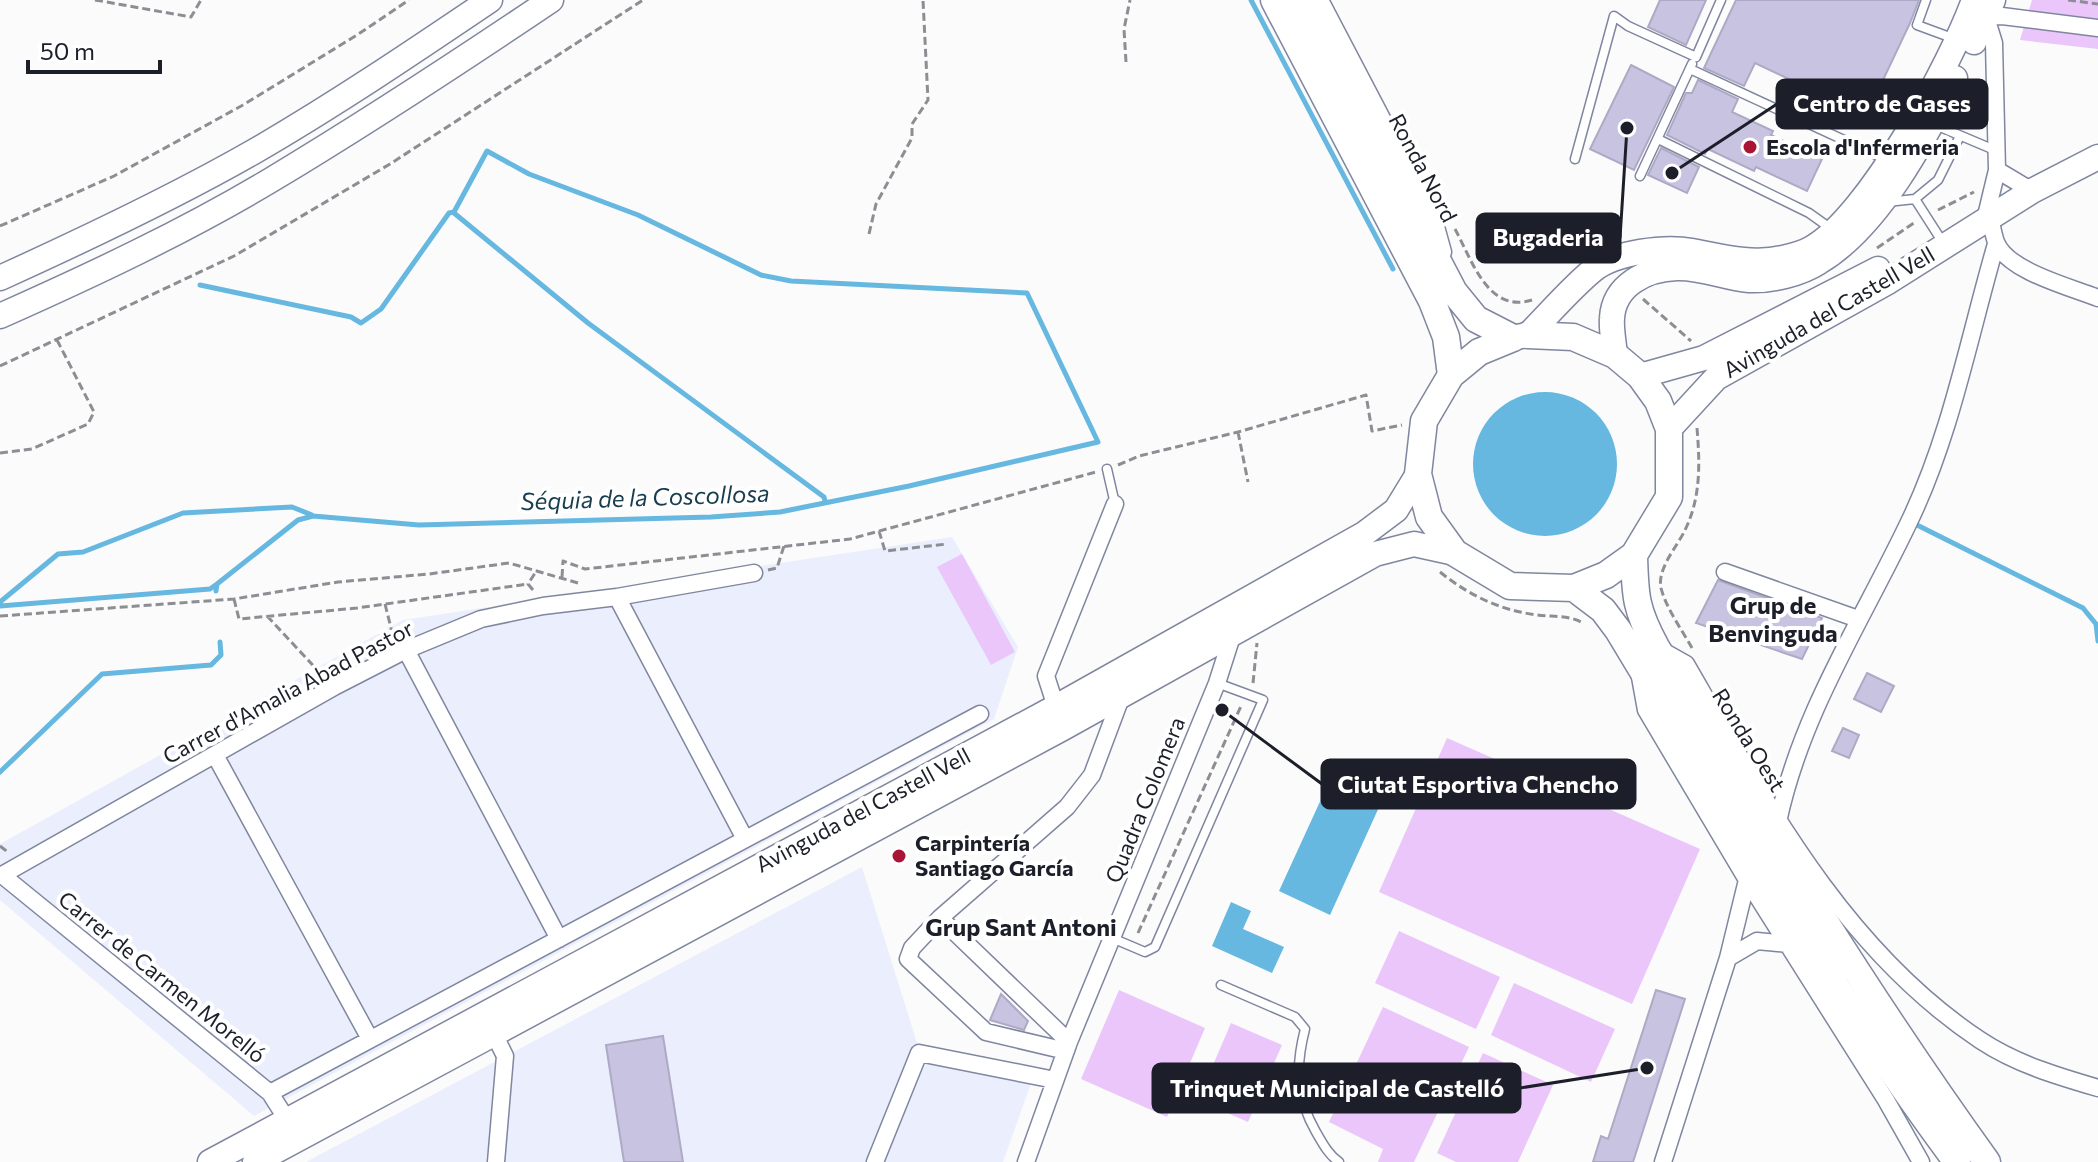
<svg xmlns="http://www.w3.org/2000/svg" width="2098" height="1162" viewBox="0 0 2098 1162" font-family="Commissioner,sans-serif">
	<style>
		.built { fill: #ebeffd }
		.green { fill: #eac6fa }
		.water { fill: #66b8e0 }
		.lines { fill: none; stroke-linecap: round; stroke-linejoin: round }
		.stream { stroke: #66b8e0; stroke-width: 5 }
		.building { fill: #c8c3e0; stroke: #aea9c5; stroke-width: 2 }
		.service-casing { stroke: #7f869f; stroke-width: 11 }
		.minor-casing { stroke: #7f869f; stroke-width: 19 }
		.secondary-casing { stroke: #7f869f; stroke-width: 27 }
		.primary-casing { stroke: #7f869f; stroke-width: 29 }
		.path { stroke: #8c8e93; stroke-width: 3; stroke-dasharray: 8 4; stroke-linecap: butt }
		.service { stroke: #fff; stroke-width: 8 }
		.minor { stroke: #fff; stroke-width: 16 }
		.secondary { stroke: #fff; stroke-width: 24 }
		.primary { stroke: #fff; stroke-width: 26 }
		.poi-dot { fill: #aa1435; stroke: #fff; stroke-width: 3 }
		.labels { text-anchor: middle; stroke-width: 8; stroke-linejoin: round; paint-order: stroke }
		.poi-label { font-size: 22px; font-weight: bold; fill: #1c1f29; stroke: #fff; text-anchor: start }
		.street-label { font-size: 22px; fill: #1c1f29; stroke: #fff }
		.water-label { font-size: 24px; font-style: italic; fill: #183d4e; stroke: #fff }
		.neighbourhood-label { font-size: 24px; font-weight: bold; fill: #1c1f29; stroke: #fff }
		.leader { fill: none; stroke: #1c1f29; stroke-width: 3 }
		.callout-dot { fill: #1c1f29; stroke: #fff; stroke-width: 3 }
		.callout { fill: #1c1f29; stroke: #1c1f29; stroke-width: 3 }
		.callout-label { font-size: 24px; text-anchor: middle; font-weight: bold; fill: #fff }
	</style>
	<rect width="100%" height="100%" fill="#fbfbfb"/>
	<path class="built" d="M952,537l66,110 -24,72 -740,397 -254,-216v-56l403,-224z
		M862,867l56,179 115,32 -30,84h-697z"/>
	<path class="green" d="M2032,0h66v49l-78,-9z
		M962,554l53,98 -24,13 -54,-98z
		M1447,738l253,111 -68,155 -253,-112z
		M1399,931l101,46 -24,52 -101,-46z
		M1514,983l101,46 -24,53 -100,-47z
		M1119,990l86,38 -38,89 -86,-38z
		M1383,1007l86,40 -55,115h-36l5,-13 -54,-27z
		M1231,1023l51,22 -34,77 -50,-22z
		M1483,1053l70,32 -35,77h-62l-19,-9z"/>
	<path class="water" d="M1473 464a72 72 0 1 1 144 0a72 72 0 1 1-144 0Z
		M1334,771l51,23 -55,121 -51,-24z
		M1231,902l20,9 -8,18 41,18 -12,26 -60,-27z"/>
	<g class="lines">
		<path class="stream" d="M1251,0l142,269
			M454,213l134,110 236,174 1,4
			M200,285l151,32 10,6 20,-14 68,-96 5,-1 33,-61 42,23 109,41 123,60 30,6 236,12 71,149 -189,44 -129,26 -69,5 -292,8 -106,-9 -15,4 -81,64 -1,7
			M1913,523l170,85 13,16 2,17
			M0,602l58,-48 25,-2 100,-39 109,-6 20,8
			M0,606l210,-17 7,-5
			M0,772l102,-98 109,-9 10,-10 -1,-13"/>
	</g>
	<path class="building" d="M1660,0h46l-20,45 -38,-18z
		M1736,0h183l-9,23 -44,93 -111,-53 -11,23 -40,-18z
		M1631,65l43,22 -40,83 -44,-21z
		M1698,80l40,19 -6,13 41,19 -2,4 51,24 -15,32 -51,-24 -2,4 -46,-22 -3,5 -38,-19 19,-42h6z
		M1661,148l38,19 -12,26 -39,-18z
		M1718,580l104,38 -20,41 -106,-36z
		M1867,673l27,13 -13,26 -27,-13z
		M1843,728l16,7 -10,23 -17,-7z
		M1656,990l29,9 -52,163h-40l8,-26 7,3z
		M1001,994l27,27 -4,9 -34,-10z
		M663,1036l20,126h-59l-18,-117z"/>
	<g class="lines">
		<g class="service-casing">
			<path id="service" d="M1926,0l-9,25 38,14
				M1690,69l195,90
				M1933,124l64,27
				M1658,139l151,74 21,15
				M1575,159l39,-143 14,10 68,31 25,-57
				M1640,176l52,-112
				M1915,199l25,39
				M1887,202l28,-3 23,-19 22,-44
				M1107,469l8,35
				M1112,938l33,14 10,-5 108,-247 -46,-17
				M1221,985l74,32 10,12c-10,39 -9,68 11,103 7,12 12,22 23,30"/>
		</g>
		<g class="minor-casing">
			<path id="minor" d="M1320,0l113,216 10,36
				M1997,170l35,21
				M1990,217c2,8 3,17 6,25 11,29 74,45 102,56
				M1985,220l12,-50 -3,-127 -8,-26 16,-1 96,12
				M1725,572l133,47
				M617,597l128,242
				M406,650l153,289
				M1661,650l25,14c80,138 157,285 294,376 36,24 77,36 118,48
				M1640,677l6,33 101,170 139,220 35,62
				M1056,707l-10,-31 69,-172
				M215,755l155,284
				M1778,822c23,-109 84,-201 131,-300 42,-87 60,-185 87,-278
				M940,918l129,124
				M1728,958l29,-17 31,3
				M494,1034l11,22 -9,106
				M1066,1051l-80,-19 -78,-73 4,-11 28,-30 127,-111 25,-32 30,-80
				M270,1093l710,-379
				M291,1126l-21,-33 -268,-218 332,-188 72,-37 75,-31 62,-13 74,-9 137,-24
				M875,1162l44,-109 136,27
				M1026,1162l43,-120 148,-359 16,-50
				M1663,1162l65,-204 19,-78"/>
		</g>
		<g class="secondary-casing">
			<path id="secondary" d="M1974,42l19,-42
				M0,278c86,-39 173,-80 255,-127 81,-47 158,-99 235,-151
				M0,316c92,-41 184,-84 271,-136 95,-57 188,-118 280,-180
				M1516,337l12,-2c21,-21 42,-46 65,-65 22,-18 72,-24 99,-19 31,6 60,14 91,7 9,-2 21,-5 29,-10 57,-32 139,-185 162,-248
				M1615,355c-1,-12 -4,-25 -3,-37 2,-33 34,-49 65,-50 24,-1 48,10 72,12 23,1 51,-6 70,-18 59,-35 106,-123 136,-184
				M1640,376l64,-18 174,-89
				M1669,429l47,-51 170,-95 146,-92 66,-34
				M210,1162l846,-455 308,-173 32,-24 22,-36
				M255,1162l808,-434 312,-174 39,-10 41,9"/>
		</g>
		<g class="primary-casing">
			<path id="primary" d="M1274,0l158,301 14,36 5,38
				M1301,0l153,292 22,27 37,19
				M1513,338l-34,14 -28,23 -27,46 -6,53 11,43 26,36 55,33 64,2 32,-13 28,-20 35,-58v-68l-11,-28 -18,-25 -25,-21 -42,-18 -45,-2
				M1634,555c1,42 2,55 22,92 106,175 211,349 331,515
				M1574,588l29,22 15,20c109,180 213,363 339,532"/>
		</g>
		<path class="path" d="M95,0l96,17 10,-17
			M2068,0l30,4
			M1126,62l-2,-33 6,-29
			M1938,210l36,-18
			M0,226l114,-50 129,-71 114,-70 52,-35
			M1455,229c17,31 33,85 77,71
			M869,234l7,-30 36,-66v-14l16,-24 -5,-100
			M1877,248l37,-25
			M1643,299l48,42
			M0,366l234,-110 156,-92 253,-164
			M1238,432l10,50
			M0,453l32,-4 56,-25 6,-12 -37,-72
			M1118,465l21,-9 99,-24 128,-37 6,36 30,-6
			M879,531l6,20 62,-7
			M768,570l9,-2 7,-22
			M1440,572c30,24 60,38 97,43 15,2 31,0 44,7
			M562,577l1,-16 22,8 265,-30 246,-67
			M533,590l-5,-6 9,-14
			M234,599l5,20 118,-11 171,-24
			M385,604l7,28 4,6
			M0,616l234,-17 104,-17 91,-8 80,-11 69,20
			M267,616l55,59
			M1692,648c-10,-18 -26,-40 -31,-60 -4,-19 15,-40 23,-56 17,-33 16,-68 13,-104
			M1253,683l4,-40
			M0,846l9,7
			M1138,933l104,-229"/>
		<use href="#service" class="service"/>
		<use href="#minor" class="minor"/>
		<use href="#secondary" class="secondary"/>
		<use href="#primary" class="primary"/>
	</g>
	<g class="poi-dot">
		<circle cx="1750" cy="147" r="8"/>
		<circle cx="899" cy="856" r="8"/>
	</g>
	<g class="labels">
		<g class="poi-label">
			<text x="1766" y="155">Escola d'Infermeria</text>
			<text x="915" y="851">Carpintería<tspan x="915" dy="25">Santiago García</tspan></text>
		</g>
		<g class="street-label">
			<text transform="translate(1423 168) rotate(62)" y="8">Ronda Nord</text>
			<text transform="translate(1829 312) rotate(-30)" y="8">Avinguda del Castell Vell</text>
			<text transform="translate(288 692) rotate(-28)" y="8">Carrer d'Amalia Abad Pastor</text>
			<text transform="translate(1749 740) rotate(58)" y="8">Ronda Oest</text>
			<text transform="translate(1145 800) rotate(-68)" y="8">Quadra Colomera</text>
			<text transform="translate(863 810) rotate(-28)" y="8">Avinguda del Castell Vell</text>
			<text transform="translate(162 977) rotate(39)" y="8">Carrer de Carmen Morelló</text>
		</g>
		<g class="water-label">
			<text transform="translate(645 498) rotate(-2)" y="8">Séquia de la Coscollosa</text>
		</g>
		<g class="neighbourhood-label">
			<text x="1773" y="614">Grup de<tspan x="1773" dy="28">Benvinguda</tspan></text>
			<text x="1021" y="936">Grup Sant Antoni</text>
		</g>
	</g>
	<path class="leader" d="M1672 173L1777 104M1627 128L1620 238M1222 710L1322 784M1647 1068L1520 1088"/>
	<g class="callout-dot">
		<circle cx="1672" cy="173" r="8"/>
		<circle cx="1627" cy="128" r="8"/>
		<circle cx="1222" cy="710" r="8"/>
		<circle cx="1647" cy="1068" r="8"/>
	</g>
	<g class="callout">
		<rect x="1777" y="80" width="210" height="48" rx="8"/>
		<rect x="1477" y="214" width="143" height="48" rx="8"/>
		<rect x="1322" y="760" width="313" height="48" rx="8"/>
		<rect x="1153" y="1064" width="367" height="48" rx="8"/>
	</g>
	<g class="callout-label">
		<text x="1882" y="112">Centro de Gases</text>
		<text x="1548" y="246">Bugaderia</text>
		<text x="1478" y="793">Ciutat Esportiva Chencho</text>
		<text x="1337" y="1097">Trinquet Municipal de Castelló</text>
	</g>
	<path d="M28 60v12h132v-12" fill="none" stroke="#1c1f29" stroke-width="4"/>
	<text x="40" y="60" font-size="24" fill="#1c1f29" stroke="#ffffff" stroke-width="6" paint-order="stroke">50 m</text>
</svg>
